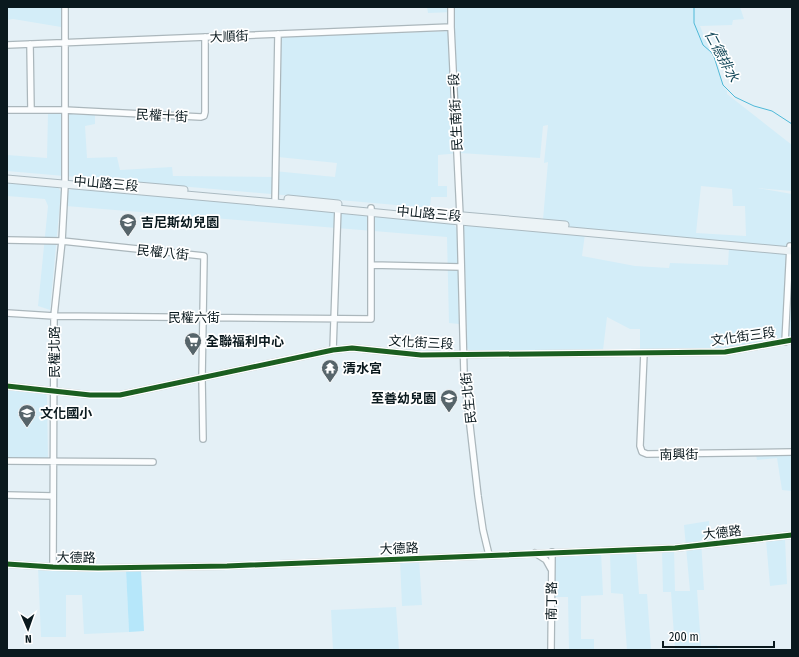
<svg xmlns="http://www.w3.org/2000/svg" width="799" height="657" viewBox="0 0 799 657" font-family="'Fira Sans Condensed','Noto Sans TC',sans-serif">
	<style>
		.built { fill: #d3edf8; fill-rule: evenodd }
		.green { fill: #b6e7fa }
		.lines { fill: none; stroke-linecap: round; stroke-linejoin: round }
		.stream { stroke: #4eb9d8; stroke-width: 1 }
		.minor-casing { stroke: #abb7bc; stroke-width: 8 }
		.major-casing { stroke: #abbac1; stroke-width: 9 }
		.minor { stroke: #fbfdfe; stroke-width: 5.5 }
		.major { stroke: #ecf3f6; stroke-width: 7 }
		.cycleway-casing { stroke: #fff; stroke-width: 8 }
		.cycleway { stroke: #1b5e20; stroke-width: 5 }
		.labels { text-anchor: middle; stroke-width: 3.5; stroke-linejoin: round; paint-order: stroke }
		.street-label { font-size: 13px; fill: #0a191e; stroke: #fff }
		.poi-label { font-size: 13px; font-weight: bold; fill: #0a191e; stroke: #fff; text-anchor: start }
		.water-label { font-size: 14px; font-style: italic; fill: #114657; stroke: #fff }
	</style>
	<rect width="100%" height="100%" fill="#e4f0f6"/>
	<path class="built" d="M7,7h54v20l-48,-8 -6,1z
		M427,7h313l4,12 -11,1 -1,5 -32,1 24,61 3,4v3l65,51v46l-35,-3 35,6v144l-58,10 -33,2 -61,-1v-20h-10l-23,-12 -4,33 -133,1 -3,-3 -3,-123 78,6 6,-69 -4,1 4,-38 -5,1 -3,32 -80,-5 -22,2v31h9v11h-16l-1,11 -423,-37v-16l40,3 1,-45 47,2v9l-10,2 2,32 30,-1 3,13 52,-3 1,9 101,1v-6l61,6 2,-14 -59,-6 3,-120 172,-6 1,-19 -26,1zM701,186l31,3 1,17h12l1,30 -50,-3zM585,234l144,14 -1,17 -58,-2 -1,5 -34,-2 -53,-10z
		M7,183l51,4 3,5 -11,118 -12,-4 10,-100 -3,-7 -38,-3z
		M74,188l378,34 5,7 2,95 -10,-1 -2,-86 -381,-31 2,-15z
		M7,390l39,4 1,3 1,61h-41z
		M756,455h36v48l-1,-12 -9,-1 -5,-32 -20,2z
		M709,521l1,18 -9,1 3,50h-7l4,56 16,-1 1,5h-43l-4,-58h-8l-1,-43 12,-1 1,43h15l-6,-66z
		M785,538l2,46 -17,2 -4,-46z
		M610,550h26l3,44h8l4,56h-24l-4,-56 -12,-1z
		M601,551l2,44 -22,1v43h13v11h-25l-1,-53h-14v-43z
		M419,559l3,46 -20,1 -2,-46z
		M38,567l88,3 3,62 -45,2 -2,-39h-16v42h-25z
		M396,607l3,43h-66l-2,-40z"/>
	<path class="green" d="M126,570l15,1 3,60 -15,1z"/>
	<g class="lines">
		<path class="stream" d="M694,7v16l9,22 8,7 3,5 9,28 12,12 19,9 18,5 20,13"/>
		<g class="minor-casing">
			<path id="minor" d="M451,7v20l9,189 4,157 14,123 5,34 6,25
				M30,44l1,66
				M7,45l444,-18
				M7,110h57l137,7 3,-1 1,-4v-75
				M275,203l3,-169
				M7,240l55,1 142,15 -2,122 1,61
				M371,265l90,2
				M7,313l47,3 317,3v-111
				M785,342l5,-96
				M333,350l5,-144
				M644,353l-4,93 2,6 5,2 145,-2
				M7,386l83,9h30l213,-45 19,-2 69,7 304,-3 67,-12
				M7,461l146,1
				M7,495l46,1
				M535,553l11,7 5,9
				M7,564l46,3 45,1 129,-2 448,-18 117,-13
				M53,567l1,-251 8,-75 3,-56v-178
				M551,650l1,-98"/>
		</g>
		<g class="major-casing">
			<path id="major" d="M7,179l279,25 174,17 332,30
				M91,182l93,8
				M288,199l50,5
				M452,215l113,10"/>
		</g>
		<use href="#minor" class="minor"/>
		<use href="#major" class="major"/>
		<g class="cycleway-casing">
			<path id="cycleway" d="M7,386l83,9h30l213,-45 19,-2 69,7 304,-3 67,-12
				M7,564l46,3 45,1 129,-2 448,-18 117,-13"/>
		</g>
		<use href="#cycleway" class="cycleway"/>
	</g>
	<defs>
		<g id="school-pin" transform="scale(0.9)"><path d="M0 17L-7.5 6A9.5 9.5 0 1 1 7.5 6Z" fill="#56646a" stroke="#fff"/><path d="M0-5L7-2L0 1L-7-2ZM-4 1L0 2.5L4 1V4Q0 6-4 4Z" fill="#fff"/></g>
		<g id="supermarket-pin" transform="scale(0.9)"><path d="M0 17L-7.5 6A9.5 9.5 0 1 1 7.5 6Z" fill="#56646a" stroke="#fff"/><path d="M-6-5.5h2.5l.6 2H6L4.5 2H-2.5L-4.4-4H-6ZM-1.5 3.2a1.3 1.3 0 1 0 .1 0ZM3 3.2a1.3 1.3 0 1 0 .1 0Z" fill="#fff"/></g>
		<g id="temple-pin" transform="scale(0.9)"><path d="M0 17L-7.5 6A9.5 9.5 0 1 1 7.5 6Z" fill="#56646a" stroke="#fff"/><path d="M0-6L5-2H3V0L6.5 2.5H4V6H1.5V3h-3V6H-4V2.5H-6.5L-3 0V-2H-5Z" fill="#fff"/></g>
	</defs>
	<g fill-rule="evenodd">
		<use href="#school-pin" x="128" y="222"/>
		<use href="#supermarket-pin" x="193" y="341"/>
		<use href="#temple-pin" x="330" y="368"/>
		<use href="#school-pin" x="449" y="398"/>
		<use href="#school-pin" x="27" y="413"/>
	</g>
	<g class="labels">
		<g class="street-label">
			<text transform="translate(229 36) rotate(-2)" y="5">大順街</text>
			<text transform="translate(455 112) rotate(-93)" y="5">民生南街一段</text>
			<text transform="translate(162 115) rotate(3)" y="5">民權十街</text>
			<text transform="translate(106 183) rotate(5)" y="5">中山路三段</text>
			<text transform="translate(429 213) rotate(5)" y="5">中山路三段</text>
			<text transform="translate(163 252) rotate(6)" y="5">民權八街</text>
			<text x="194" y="322">民權六街</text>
			<text transform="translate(743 336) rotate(-8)" y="5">文化街三段</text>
			<text transform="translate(421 342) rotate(3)" y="5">文化街三段</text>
			<text transform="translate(54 352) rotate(-90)" y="5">民權北路</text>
			<text transform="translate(468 398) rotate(-96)" y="5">民生北街</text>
			<text transform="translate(679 454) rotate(-1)" y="5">南興街</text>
			<text transform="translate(722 532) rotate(-6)" y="5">大德路</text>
			<text transform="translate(399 548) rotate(-2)" y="5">大德路</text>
			<text transform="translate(76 557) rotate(1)" y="5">大德路</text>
			<text transform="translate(551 601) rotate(-89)" y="5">南丁路</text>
		</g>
		<g class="poi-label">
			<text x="141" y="227">吉尼斯幼兒園</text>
			<text x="206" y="346">全聯福利中心</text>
			<text x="343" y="373">清水宮</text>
			<text x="436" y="403" text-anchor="end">至善幼兒園</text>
			<text x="40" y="418">文化國小</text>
		</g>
		<g class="water-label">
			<text transform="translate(722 56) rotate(62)" y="5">仁德排水</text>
		</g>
	</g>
	<rect width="799" height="657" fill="none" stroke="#0a191e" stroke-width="16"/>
	<g transform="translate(28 629) rotate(178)" stroke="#ffffff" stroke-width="3" paint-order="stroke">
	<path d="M0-3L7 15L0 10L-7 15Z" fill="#0a191e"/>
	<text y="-6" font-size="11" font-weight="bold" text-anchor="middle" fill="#0a191e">N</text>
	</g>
	<path d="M663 641v6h111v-6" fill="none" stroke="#0a191e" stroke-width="2"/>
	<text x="669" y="641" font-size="12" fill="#0a191e" stroke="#ffffff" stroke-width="3" paint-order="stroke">200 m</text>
</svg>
